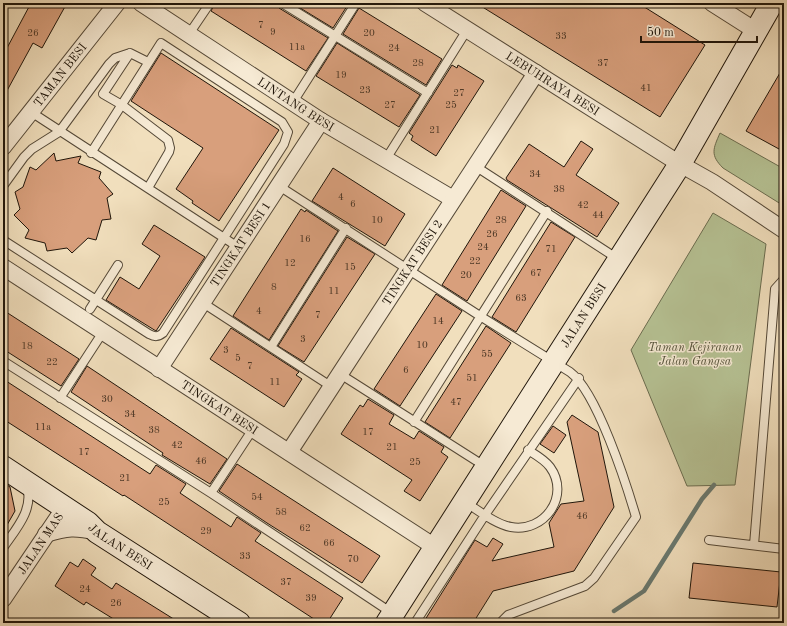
<svg xmlns="http://www.w3.org/2000/svg" width="787" height="626" viewBox="0 0 787 626" font-family="'Old Standard TT',serif">
	<style>
		.green { fill: #b6c294; stroke: #6a6c4f }
		.lines { fill: none; stroke-linecap: round; stroke-linejoin: round }
		.stream { stroke: #697970; stroke-width: 4.5 }
		.building { fill: #d89f7c; stroke: #1f150a }
		.lane-casing { stroke: #544837; stroke-width: 10 }
		.street-casing { stroke: #544837; stroke-width: 18 }
		.secondary-casing { stroke: #1f150a; stroke-width: 24 }
		.lane { stroke: #f6ead4; stroke-width: 8 }
		.street { stroke: #f6ead4; stroke-width: 16 }
		.secondary { stroke: #f6ead4; stroke-width: 22 }
		.labels { text-anchor: middle; stroke-width: 3; stroke-linejoin: round; paint-order: stroke }
		.number-label { font-size: 10px; fill: #4d3826 }
		.street-label { font-size: 12px; fill: #1f150a; stroke: #f6ead4 }
		.park-label { font-size: 12px; font-style: italic; fill: #54523a; stroke: #f6ead4 }
	</style>
	<rect width="100%" height="100%" fill="#f1dfbd"/>
	<filter id="stains"><feTurbulence type="fractalNoise" baseFrequency=".005" numOctaves="4"/><feColorMatrix values="0 0 0 0 .2 0 0 0 0 .09 0 0 0 0 .02 0 0 0 .5 -.17"/></filter>
	<radialGradient id="worn" r=".72"><stop offset=".6" stop-color="#630" stop-opacity="0"/><stop offset="1" stop-color="#630" stop-opacity=".3"/></radialGradient>
	<path class="green" d="M720,133l64,36v37l-61,-38c-13,-13 -10,-19 -3,-35z
		M713,213l53,31 -31,241 -48,1 -56,-136z"/>
	<g class="lines">
		<path class="stream" d="M614,611l30,-20 58,-92 12,-14"/>
	</g>
	<path class="building" d="M31,3h36l-25,45 -9,-5 -30,55v-52l4,2z
		M215,3h62l2,5 49,30 -22,33 -95,-60z
		M292,3h57l-16,25z
		M476,3h162l67,42 -45,72z
		M359,8l83,51 -16,26 -83,-51z
		M337,43l83,52 -21,32 -83,-51z
		M161,53l118,77 -60,91 -27,-18 1,-2 -17,-12 27,-41 -72,-47z
		M452,65l5,3 1,-3 26,16 -48,75 -25,-16 2,-4 -4,-3z
		M784,66v75l-5,8 -33,-18z
		M581,141l12,8 -17,26 43,28 -22,34 -90,-57 -1,-2 23,-34 35,23z
		M54,153l2,8 25,-5 -3,7 23,9 -2,6 14,16 -6,4 4,21 -9,1 -6,20 -8,-2 -16,15 -5,-5 -20,3 -2,-8 -20,-5 4,-8 -15,-15 6,-6 -5,-17 8,-5 7,-20 6,3z
		M333,168l72,46 -20,32 -73,-45z
		M501,190l25,16 -59,95 -25,-16z
		M301,209l4,3 1,-2 32,21 -69,109 -36,-24z
		M551,222l24,15 -59,95 -24,-15z
		M154,225l51,32 -49,74 -50,-31 14,-23 19,12 21,-33 -18,-12z
		M347,237l28,17 -71,108 -26,-16z
		M436,294l26,17 -62,95 -26,-17z
		M3,310l76,49 -18,27 -58,-37z
		M486,326l25,17 -61,95 -25,-16z
		M231,328l68,44 -3,3 6,4 -18,28 -74,-48z
		M87,366l140,93 -17,25 -48,-29 1,-2 -92,-61z
		M3,379l147,95 6,-9 30,19 -6,9 51,34 6,-10 24,16 -6,8 88,57 -16,25h-7l-196,-128 -1,1 -120,-77z
		M368,399l26,16 -5,9 25,15 5,-8 25,16 -3,5 7,5 -28,44 -16,-10 8,-11 -71,-46 19,-29 3,2z
		M572,415l26,17 16,75 -40,64 -81,20 -20,32h-50l52,-83 12,7 6,-9 10,6 -11,17 62,-14 -5,-24 12,-19 23,-3 -17,-79z
		M553,426l13,9 -12,18 -14,-9z
		M237,464l143,92 -18,27 -95,-60 -48,-32z
		M3,482l7,5 5,24 -12,21z
		M83,559l13,9 -5,7 21,14 4,-6 64,40h-60l-34,-21 -2,3 -29,-19 15,-24 8,5z
		M693,563l88,9 -4,35 -88,-9z"/>
	<g class="lines">
		<g class="lane-casing">
			<path id="lane" d="M282,3l146,90
				M189,34l21,-31
				M130,53l-27,41 19,11 46,35 2,8 -1,4 -21,36
				M293,102l63,-99
				M31,112l207,135
				M386,159l81,-129
				M475,166l143,93
				M3,186l21,-29 8,-8 27,-17 50,-68 6,-6 15,-5 18,9
				M279,186l201,130 90,56c27,20 56,111 66,145l-42,61 -9,8 -77,29 -8,8
				M3,240l146,94c6,3 9,3 14,-1l121,-189 4,-12 -6,-10 -121,-79 -70,110
				M203,303l129,84
				M90,309l28,-44
				M271,347l75,-119
				M3,361l208,132 181,120
				M340,374l146,93
				M60,398l43,-66
				M414,422l133,-211
				M211,493l42,-64
				M465,502c13,8 30,22 46,25 33,6 60,-31 39,-60 -5,-7 -14,-12 -22,-17
				M709,540l75,9
				M754,545l21,-256 9,-10
				M3,548c12,-18 31,-38 24,-61
				M415,623l70,-108 94,-137"/>
		</g>
		<g class="street-casing">
			<g id="street">
				<path id="s1" d="M141,3l180,118 132,78"/>
				<path id="s2" d="M425,3l255,161 32,18 72,48"/>
				<path d="M712,3l44,28"/>
				<path id="s3" d="M3,147l114,-144"/>
				<path id="s4" d="M3,267l432,280"/>
				<path id="s5" d="M159,369l162,-248"/>
				<path id="s6" d="M289,452l247,-379"/>
				<path d="M46,534c21,-7 30,-7 51,-2"/>
				<path id="s7" d="M3,599l62,-92"/>
			</g>
		</g>
		<g class="secondary-casing">
			<g id="secondary">
				<path id="s8" d="M3,467l85,56 9,9 142,91"/>
				<path id="s9" d="M387,623l293,-459 92,-161"/>
			</g>
		</g>
		<use href="#lane" class="lane"/>
		<use href="#street" class="street"/>
		<use href="#secondary" class="secondary"/>
	</g>
	<g class="labels">
		<g class="number-label">
			<text x="261" y="28">7</text>
			<text x="273" y="35">9</text>
			<text x="33" y="36">26</text>
			<text x="369" y="36">20</text>
			<text x="561" y="39">33</text>
			<text x="297" y="50">11a</text>
			<text x="394" y="51">24</text>
			<text x="418" y="66">28</text>
			<text x="603" y="66">37</text>
			<text x="341" y="78">19</text>
			<text x="646" y="91">41</text>
			<text x="365" y="93">23</text>
			<text x="459" y="96">27</text>
			<text x="390" y="108">27</text>
			<text x="451" y="108">25</text>
			<text x="435" y="133">21</text>
			<text x="535" y="177">34</text>
			<text x="559" y="192">38</text>
			<text x="341" y="200">4</text>
			<text x="353" y="207">6</text>
			<text x="583" y="208">42</text>
			<text x="598" y="218">44</text>
			<text x="377" y="223">10</text>
			<text x="501" y="223">28</text>
			<text x="492" y="237">26</text>
			<text x="305" y="242">16</text>
			<text x="483" y="250">24</text>
			<text x="551" y="252">71</text>
			<text x="475" y="264">22</text>
			<text x="290" y="266">12</text>
			<text x="350" y="270">15</text>
			<text x="536" y="276">67</text>
			<text x="466" y="278">20</text>
			<text x="274" y="290">8</text>
			<text x="334" y="294">11</text>
			<text x="521" y="301">63</text>
			<text x="259" y="314">4</text>
			<text x="318" y="318">7</text>
			<text x="438" y="324">14</text>
			<text x="303" y="342">3</text>
			<text x="422" y="348">10</text>
			<text x="27" y="349">18</text>
			<text x="226" y="353">3</text>
			<text x="487" y="357">55</text>
			<text x="238" y="361">5</text>
			<text x="52" y="365">22</text>
			<text x="250" y="369">7</text>
			<text x="406" y="373">6</text>
			<text x="472" y="381">51</text>
			<text x="275" y="385">11</text>
			<text x="107" y="402">30</text>
			<text x="456" y="405">47</text>
			<text x="130" y="417">34</text>
			<text x="43" y="430">11a</text>
			<text x="154" y="433">38</text>
			<text x="368" y="435">17</text>
			<text x="177" y="448">42</text>
			<text x="392" y="450">21</text>
			<text x="84" y="455">17</text>
			<text x="201" y="464">46</text>
			<text x="415" y="465">25</text>
			<text x="125" y="481">21</text>
			<text x="257" y="500">54</text>
			<text x="164" y="505">25</text>
			<text x="281" y="515">58</text>
			<text x="582" y="519">46</text>
			<text x="305" y="531">62</text>
			<text x="206" y="534">29</text>
			<text x="329" y="546">66</text>
			<text x="245" y="559">33</text>
			<text x="353" y="562">70</text>
			<text x="286" y="585">37</text>
			<text x="85" y="592">24</text>
			<text x="311" y="601">39</text>
			<text x="116" y="606">26</text>
		</g>
		<g class="street-label">
			<text dy="4" stroke="none"><textPath href="#s3" startOffset="92">TAMAN BESI</textPath></text>
			<text dy="4" stroke="none"><textPath href="#s2" startOffset="151">LEBUHRAYA BESI</textPath></text>
			<text dy="4" stroke="none"><textPath href="#s1" startOffset="185">LINTANG BESI</textPath></text>
			<text dy="4" stroke="none"><textPath href="#s5" startOffset="149">TINGKAT BESI 1</textPath></text>
			<text dy="4" stroke="none"><textPath href="#s6" startOffset="226">TINGKAT BESI 2</textPath></text>
			<text dy="4" stroke="none"><textPath href="#s9" startOffset="365">JALAN BESI</textPath></text>
			<text dy="4" stroke="none"><textPath href="#s4" startOffset="258">TINGKAT BESI</textPath></text>
			<text dy="4" stroke="none"><textPath href="#s7" startOffset="67">JALAN MAS</textPath></text>
			<text dy="4" stroke="none"><textPath href="#s8" startOffset="142">JALAN BESI</textPath></text>
		</g>
		<g class="park-label">
			<text x="695" y="351">Taman Kejiranan<tspan x="695" dy="14">Jalan Gangsa</tspan></text>
		</g>
	</g>
	<rect width="787" height="626" fill="none" stroke="#f1dfbd" stroke-width="16"/>
	<rect x="4" y="4" width="779" height="618" fill="none" stroke="#1f150a" stroke-width="2"/>
	<rect x="8" y="8" width="771" height="610" fill="none" stroke="#1f150a"/>
	<path d="M641 36v6h116v-6" fill="none" stroke="#1f150a" stroke-width="2"/>
	<text x="647" y="36" font-size="12" fill="#1f150a" stroke="#f6ead4" stroke-width="3" paint-order="stroke">50 m</text>
	<rect width="100%" height="100%" filter="url(#stains)"/>
	<rect width="100%" height="100%" fill="url(#worn)"/>
</svg>
